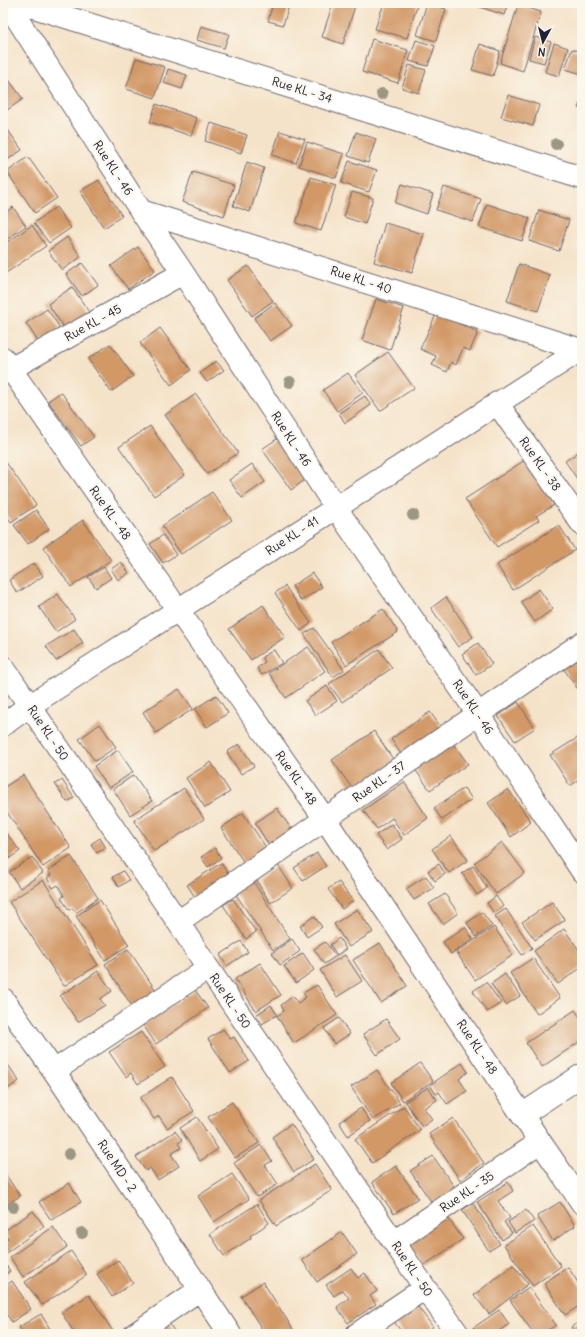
<svg xmlns="http://www.w3.org/2000/svg" width="585" height="1337" viewBox="0 0 585 1337" font-family="Delius,sans-serif">
	<style>
		.building { fill: #d29866 }
		.lines { fill: none; stroke-linecap: round; stroke-linejoin: round }
		.minor-casing { stroke: #6c666d; stroke-width: 24 }
		.minor { stroke: #fff; stroke-width: 22 }
		.tree { fill: #9c9782 }
		.labels { text-anchor: middle; stroke-width: 4; stroke-linejoin: round; paint-order: stroke }
		.street-label { font-size: 12px; fill: #22223b; stroke: #fbf7ec }
	</style>
	<rect width="100%" height="100%" fill="#fbf7ec"/>
	<filter id="ink" filterUnits="userSpaceOnUse"><feTurbulence type="fractalNoise" baseFrequency=".025" numOctaves="2"/><feDisplacementMap in="SourceGraphic" scale="8" xChannelSelector="R" yChannelSelector="G"/><feConvolveMatrix kernelMatrix="1 2 1 2 8 2 1 2 1" color-interpolation-filters="sRGB"/></filter>
	<filter id="wash" filterUnits="userSpaceOnUse"><feTurbulence type="fractalNoise" baseFrequency=".012" numOctaves="4" result="noise"/><feDisplacementMap in="SourceGraphic" scale="16" xChannelSelector="R" yChannelSelector="G"/><feGaussianBlur stdDeviation="0.9" result="paint"/><feColorMatrix in="noise" values="0 0 0 0 0 0 0 0 0 0 0 0 0 0 0 0 0 1.4 0 .05"/><feComposite in="paint" operator="in"/></filter>
	<g filter="url(#wash)">
		<rect width="100%" height="100%" fill="#f5e3c9"/>
		<g id="blocks">
			<path class="building" d="M273,3h17l-7,22 -15,-4z
				M333,3h23l-13,41 -21,-7z
				M384,3h34l-11,35 -32,-9z
				M427,3l19,6 -10,32 -19,-6z
				M468,3h40l-4,12z
				M529,3h13l-1,4z
				M518,5l23,7 -18,59 -23,-8z
				M201,26l28,8 -5,14 -27,-8z
				M535,37l16,5 -7,21 -15,-4z
				M372,39l36,11 -10,33 -36,-11z
				M416,40l19,6 -7,20 -19,-5z
				M554,43l14,5 -9,28 -14,-4z
				M480,44l20,7 -7,25 -21,-6z
				M572,49l10,3v22l-17,-5z
				M136,58l29,9 -10,31 -29,-9z
				M409,65l17,5 -7,23 -17,-5z
				M168,69l19,6 -5,14 -18,-6z
				M3,72l20,27 -20,14z
				M508,95l31,10 -6,21 -32,-9z
				M582,98v12l-4,-2z
				M156,104l41,14 -6,18 -41,-14z
				M3,123l19,27 -19,13z
				M211,123l36,12 -6,18 -36,-12z
				M280,131l25,8 -9,24 -24,-8z
				M356,132l20,7 -8,24 -20,-7z
				M307,142l37,12 -8,24 -37,-12z
				M28,157l29,41 -22,15 -28,-41z
				M349,161l28,9 -8,22 -28,-9z
				M247,162l17,6 -14,44 -17,-6z
				M193,172l41,13 -10,31 -42,-14z
				M311,177l25,8 -15,46 -25,-8z
				M99,180l23,36 -18,12 -24,-37z
				M402,184l31,10 -6,20 -32,-11z
				M444,187l37,12 -8,23 -37,-12z
				M352,192l21,6 -8,26 -21,-7z
				M487,204l43,14 -8,23 -43,-14z
				M13,207l13,19 -20,14 -3,-3v-23z
				M56,207l15,21 -22,15 -15,-20z
				M539,210l30,10 -10,31 -30,-10z
				M385,223l39,11 -12,39 -38,-11z
				M32,225l14,21 -43,29v-30z
				M67,237l14,20 -19,13 -14,-19z
				M138,247l17,23 -27,19 -17,-23z
				M82,263l16,22 -16,11 -16,-22z
				M519,264l31,11 -12,36 -31,-10z
				M248,266l25,35 -21,15 -25,-36z
				M72,287l17,25 -24,17 -17,-25z
				M376,299l28,9 -14,42 -28,-10z
				M275,303l17,23 -22,15 -16,-23z
				M439,308l8,10 31,14 -8,19 -7,-3 -7,17 -5,-3 -4,10 -15,-7 4,-9 -16,-7z
				M47,309l13,19 -21,15 -13,-20z
				M160,328l31,42 -20,15 -31,-42z
				M110,344l23,32 -22,16 -23,-33z
				M388,352l26,36 -34,23 -25,-36z
				M216,361l8,9 -17,12 -7,-9z
				M348,373l15,20 -26,18 -14,-21z
				M61,392l33,45 -13,9 -33,-45z
				M196,394l42,59 -31,21 -42,-59z
				M365,396l6,9 -26,18 -6,-10z
				M150,426l35,49 -31,21 -35,-49z
				M281,436l28,41 -18,13 -29,-41z
				M582,450v36l-17,-25z
				M3,458l33,47 -25,17 -8,-12z
				M525,460l29,45 -18,11 3,4 -42,27 -32,-48z
				M252,464l13,18 -23,16 -13,-18z
				M212,492l20,28 -51,34 -19,-28z
				M36,510l13,19 -21,15 -14,-19z
				M83,520l28,40 -40,27 -28,-40z
				M559,525l16,25 -62,40 -16,-25z
				M163,535l13,20 -13,8 -13,-19z
				M121,562l8,11 -11,7 -7,-11z
				M34,563l9,13 -26,17 -8,-13z
				M104,567l7,11 -15,10 -8,-11z
				M312,573l10,14 -21,14 -9,-15z
				M285,586l26,37 -10,8 -26,-38z
				M539,589l14,20 -18,13 -14,-20z
				M58,594l17,25 -19,13 -17,-25z
				M446,597l27,40 -15,10 -27,-39z
				M263,605l22,32 -34,23 -22,-31z
				M383,609l15,23 -52,33 -15,-23z
				M314,628l30,42 -11,7 -29,-43z
				M74,629l9,14 -27,18 -10,-15z
				M478,643l14,21 -16,11 -14,-21z
				M308,647l17,24 -39,27 -17,-25z
				M379,649l13,19 -50,34 -13,-18z
				M274,650l8,13 -20,12 -5,-7 8,-6 -3,-5z
				M582,651v34l-5,3 -16,-23z
				M327,686l10,15 -21,14 -11,-14z
				M179,689l14,20 -37,24 -13,-21z
				M216,695l12,18 -21,14 -12,-18z
				M518,702l17,26 -20,13 -17,-25z
				M430,712l13,18 -40,27 -12,-18z
				M100,724l16,23 -21,14 -16,-22z
				M374,731l21,31 -41,29 -22,-31z
				M582,735v43l-12,8 -20,-31z
				M452,742l16,22 -38,26 -16,-22z
				M239,744l15,22 -13,8 -14,-22z
				M118,750l15,22 -24,16 -15,-22z
				M211,762l19,30 -25,16 -19,-30z
				M23,775l48,73 -28,19 -40,-61v-18z
				M134,775l18,26 -22,14 -17,-26z
				M62,780l12,18 -7,4 -12,-18z
				M404,782l24,36 -24,17 -12,-17 -15,11 -14,-19z
				M184,788l20,31 -50,32 -20,-31z
				M464,788l8,11 -30,21 -8,-12z
				M508,789l23,33 -20,15 -23,-34z
				M277,808l17,25 -23,15 -16,-25z
				M243,813l26,39 -22,15 -26,-39z
				M392,824l10,15 -15,11 -11,-15z
				M3,829l17,22 -17,12z
				M451,836l17,24 -19,13 -17,-24z
				M100,838l6,10 -9,5 -6,-9z
				M502,842l23,31 -29,21 -22,-31z
				M215,848l6,10 -13,9 -7,-10z
				M317,853l9,13 -23,15 -9,-13z
				M71,856l27,42 -22,15 -4,-5 -3,2 -8,-12 3,-2 -6,-11 -5,3 -6,-10 4,-3 -3,-4z
				M32,857l11,16 -23,15 -11,-16z
				M221,863l10,15 -34,22 -10,-15z
				M439,864l6,10 -10,7 -7,-10z
				M278,865l15,23 -23,15 -14,-23z
				M473,866l14,22 -10,7 -15,-22z
				M123,871l6,9 -10,7 -6,-10z
				M426,876l8,12 -20,12 -8,-11z
				M251,878l39,61 -17,11 -40,-60z
				M43,880l55,85 -34,21 -55,-84z
				M339,882l14,19 -11,8 -14,-20z
				M445,894l13,19 -15,11 -14,-20z
				M496,896l7,10 -9,7 -7,-10z
				M233,899l23,33 -10,7 -23,-34z
				M100,900l29,45 -24,15 -29,-44z
				M552,902l13,18 -30,20 -13,-18z
				M357,909l16,23 -24,15 -15,-23z
				M506,909l26,39 -10,7 -27,-39z
				M482,912l10,14 -16,11 -9,-14z
				M314,916l8,11 -15,10 -7,-11z
				M465,927l8,12 -22,15 -8,-12z
				M494,927l19,28 -38,25 -19,-28z
				M564,929l18,25v13l-24,17 -24,-33z
				M339,938l7,11 -9,6 -7,-10z
				M292,939l8,12 -20,14 -8,-12z
				M241,941l7,11 -21,14 -7,-11z
				M325,942l11,14 -12,8 -10,-15z
				M380,943l27,43 -26,17 -28,-43z
				M128,949l31,46 -24,16 -30,-47z
				M303,953l11,17 -18,13 -12,-17z
				M345,955l17,26 -25,16 -17,-27z
				M533,958l27,40 -23,16 -27,-41z
				M260,963l21,32 -25,16 -21,-32z
				M98,971l14,20 -12,8 5,6 -27,17 -18,-26z
				M505,974l15,22 -14,9 -15,-21z
				M486,982l15,21 -14,9 -14,-21z
				M317,985l20,30 -43,28 -17,-27 7,-5 -3,-6 12,-9 5,7 8,-6 -3,-4z
				M195,990l13,18 -52,36 -13,-19z
				M271,1005l6,10 -15,9 -6,-9z
				M575,1010l7,10v20l-40,27 -16,-24z
				M339,1018l11,16 -16,10 -10,-16z
				M386,1019l14,20 -23,16 -14,-21z
				M223,1029l7,10 4,-2 15,24 -19,12 -22,-34z
				M141,1032l24,35 -27,17 -7,-11 -5,4 -17,-25z
				M3,1057l16,24 -16,11z
				M420,1063l13,18 -30,20 -12,-18z
				M462,1063l6,9 -9,7 8,12 -20,13 -8,-12 -3,2 -6,-9z
				M377,1070l23,33 -27,17 -22,-33z
				M172,1077l22,34 -27,17 -8,-12 -5,3 -14,-21z
				M428,1087l9,13 -13,8 8,11 -10,7 -17,-24z
				M232,1102l27,41 -24,15 -27,-41z
				M404,1106l16,24 -48,33 -17,-24z
				M361,1108l9,13 -22,15 -9,-14z
				M197,1117l21,32 -18,12 -20,-33z
				M453,1118l31,45 -24,17 -31,-46z
				M291,1124l23,35 -20,13 -22,-35z
				M175,1131l7,9 -4,3 3,5 -10,6 8,12 -21,14 -8,-12 -4,3 -10,-14z
				M261,1145l11,16 -7,4 13,19 -21,13 -23,-34z
				M433,1156l24,35 -22,16 -25,-36z
				M315,1164l17,26 -56,36 -17,-26z
				M396,1166l22,32 -24,16 -22,-32z
				M232,1174l17,25 -35,23 -16,-26z
				M6,1175l14,21 -17,11v-31z
				M508,1182l5,9 -15,10 12,17 -6,4 8,11 -10,7 -25,-38z
				M69,1183l12,19 -30,18 -12,-18z
				M560,1202l15,24 -22,15 -16,-25z
				M473,1203l27,41 -11,7 -27,-41z
				M257,1204l12,19 -19,13 1,2 -27,18 -14,-22z
				M526,1210l8,11 -19,12 -7,-11z
				M33,1211l11,15 -41,29v-13l5,-4 -5,-6z
				M446,1215l17,24 -40,27 -17,-24z
				M533,1226l28,40 -28,20 -29,-41z
				M53,1227l14,20 -44,30 -13,-20z
				M342,1232l15,22 -40,28 -15,-22z
				M71,1251l16,24 -45,30 -17,-23z
				M118,1260l15,23 -21,14 -15,-23z
				M3,1261l7,10 -7,5z
				M513,1265l15,19 -39,30 -15,-19z
				M568,1267l14,22v15l-17,11 -21,-32z
				M351,1268l7,10 7,-5 12,18 -7,5 6,8 -28,19 -11,-16 12,-9 -6,-8 -9,6 -8,-11z
				M12,1281l19,28 -19,13 -5,-7 -4,2v-29z
				M263,1282l33,52h-31l-24,-38z
				M529,1287l27,38 -14,9h-8l-24,-34z
				M89,1295l25,38 -1,1h-38l-14,-22z
				M416,1304l17,23 -10,7h-20l-10,-14z
				M499,1310l10,14 -14,10h-18l-4,-6z
				M41,1314l12,20h-29l-5,-7z
				M167,1320l9,14h-32z
				M582,1320v14h-7l-4,-7z"/>
		</g>
	</g>
	<g filter="url(#ink)">
		<use href="#blocks" fill-opacity="0" stroke="#6c666d" stroke-width="1"/>
		<g class="lines">
			<g class="minor-casing">
				<path id="minor" d="M7,3l134,208 42,62 153,235 142,206 104,157
					M21,3l561,175
					M141,211l440,139
					M3,358l175,252 147,209 197,296 60,88
					M3,373l180,-100
					M497,403l85,121
					M3,667l175,255 30,46 217,320 33,46
					M3,725l26,-19 553,-357
					M178,922l147,-103 257,-176
					M3,999l51,72 176,263
					M54,1071l154,-103
					M522,1115l60,-40
					M394,1242l146,-100
					M135,1334l64,-44
					M357,1334l68,-46"/>
			</g>
			<use href="#minor" class="minor"/>
		</g>
		<g class="tree">
			<circle cx="382" cy="94" r="6"/>
			<circle cx="556" cy="144" r="6"/>
			<circle cx="290" cy="382" r="6"/>
			<circle cx="413" cy="515" r="6"/>
			<circle cx="69" cy="1154" r="6"/>
			<circle cx="13" cy="1207" r="6"/>
			<circle cx="82" cy="1233" r="6"/>
		</g>
	</g>
	<g class="labels">
		<g class="street-label">
			<text transform="translate(302 90) rotate(17)" y="4">Rue KL - 34</text>
			<text transform="translate(113 168) rotate(57)" y="4">Rue KL - 46</text>
			<text transform="translate(361 280) rotate(18)" y="4">Rue KL - 40</text>
			<text transform="translate(93 323) rotate(-29)" y="4">Rue KL - 45</text>
			<text transform="translate(291 439) rotate(57)" y="4">Rue KL - 46</text>
			<text transform="translate(540 464) rotate(55)" y="4">Rue KL - 38</text>
			<text transform="translate(110 513) rotate(55)" y="4">Rue KL - 48</text>
			<text transform="translate(292 536) rotate(-33)" y="4">Rue KL - 41</text>
			<text transform="translate(473 707) rotate(56)" y="4">Rue KL - 46</text>
			<text transform="translate(48 733) rotate(56)" y="4">Rue KL - 50</text>
			<text transform="translate(296 778) rotate(55)" y="4">Rue KL - 48</text>
			<text transform="translate(379 782) rotate(-35)" y="4">Rue KL - 37</text>
			<text transform="translate(230 1001) rotate(56)" y="4">Rue KL - 50</text>
			<text transform="translate(477 1047) rotate(56)" y="4">Rue KL - 48</text>
			<text transform="translate(117 1166) rotate(56)" y="4">Rue MD - 2</text>
			<text transform="translate(467 1192) rotate(-34)" y="4">Rue KL - 35</text>
			<text transform="translate(412 1269) rotate(56)" y="4">Rue KL - 50</text>
		</g>
	</g>
	<rect width="585" height="1337" fill="none" stroke="#fbf7ec" stroke-width="16"/>
	<g transform="translate(543 42) rotate(187)" stroke="#fbf7ec" stroke-width="3" paint-order="stroke">
	<path d="M0-3L7 15L0 10L-7 15Z" fill="#22223b"/>
	<text y="-6" font-size="11" font-weight="bold" text-anchor="middle" fill="#22223b">N</text>
	</g>
</svg>
